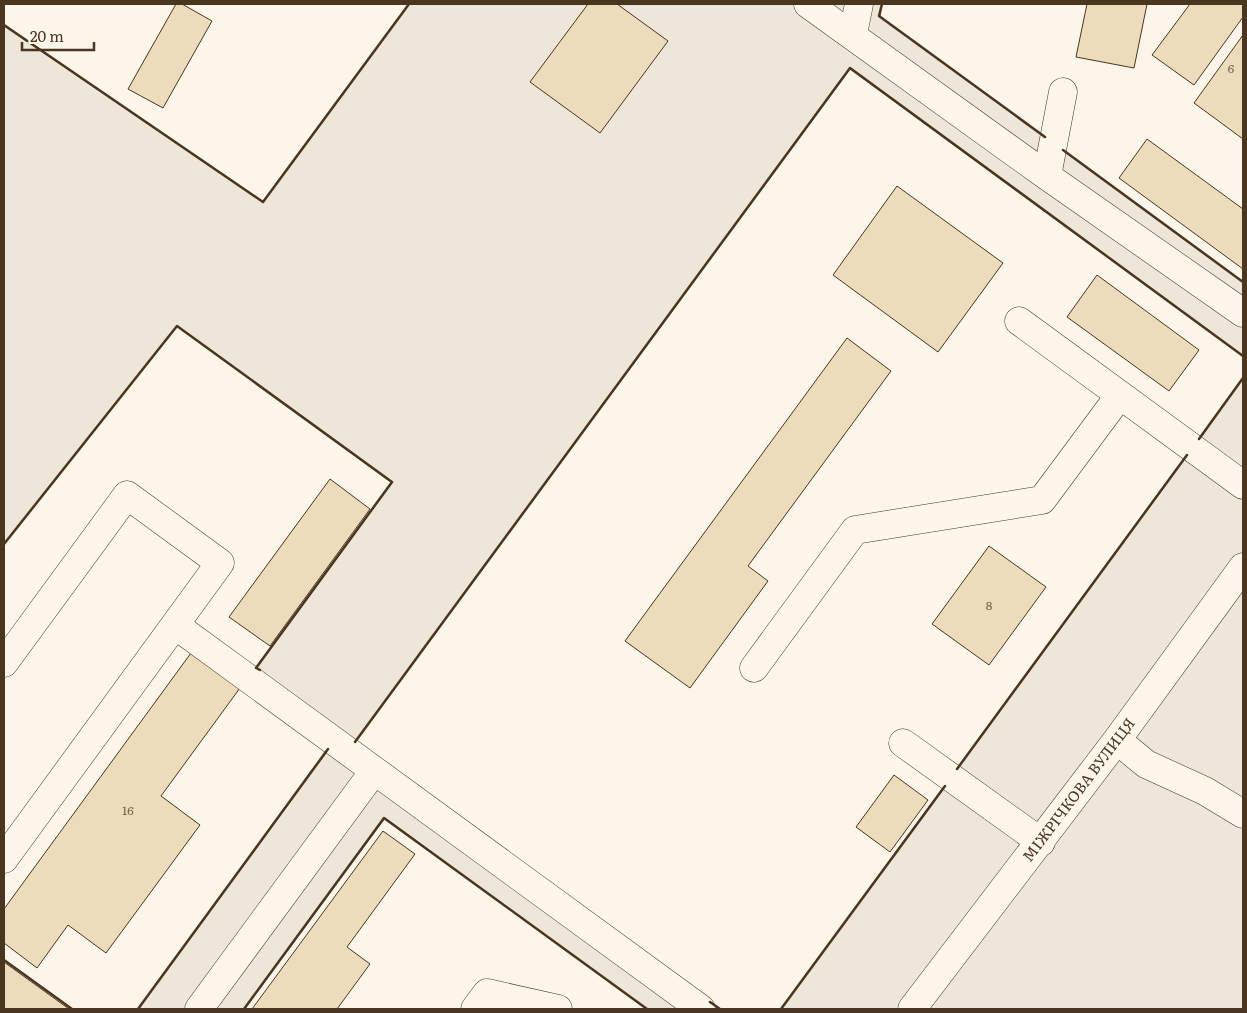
<svg xmlns="http://www.w3.org/2000/svg" width="1247" height="1013" viewBox="0 0 1247 1013" font-family="Literata,serif">
	<style>
		.green { fill: #ede6d9; stroke: #887966 }
		.building { fill: #ecdcbc; stroke: #4a3520 }
		.lines { fill: none; stroke-linecap: round; stroke-linejoin: round }
		.minor-casing { stroke: #4a3520; stroke-width: 29 }
		.minor { stroke: #fbf6e9; stroke-width: 28 }
		.wall { stroke: #4a3520; stroke-width: 2.5 }
		.labels { text-anchor: middle; stroke-width: 4; stroke-linejoin: round; paint-order: stroke }
		.number-label { font-size: 12px; fill: #725f47 }
		.street-label { font-size: 15px; fill: #4a3520; stroke: #fbf6e9 }
	</style>
	<rect width="100%" height="100%" fill="#fbf6e9"/>
	<path class="green" d="M409,4h473l-2,13 363,265v74l-393,-287 -495,673 365,267h-73l-262,-191 -141,191h-106l204,-278 -86,-63 136,-185 -215,-157 -173,218v-518l259,176z
		M1243,378v631h-462z"/>
	<path class="building" d="M176,4h6l30,17 -49,87 -35,-19z
		M588,4h29l51,37 -68,92 -70,-51z
		M1087,4h60l-13,64 -58,-11z
		M1190,4h53v13l-49,68 -42,-30z
		M1243,35v104l-49,-36z
		M1147,139l96,70v60l-124,-91z
		M897,186l106,77 -65,89 -105,-77z
		M1097,275l102,75 -30,41 -102,-74z
		M847,338l44,33 -143,195 20,15 -78,107 -65,-47z
		M330,479l40,30 -100,137 -41,-29z
		M989,546l57,41 -57,78 -57,-41z
		M191,653l49,35 -79,108 39,29 -94,128 -38,-28 -31,43 -33,-25v-34z
		M894,775l34,25 -38,52 -34,-25z
		M383,831l32,23 -68,93 23,17 -33,45h-85z
		M4,962l65,47h-65z"/>
	<g class="lines">
		<g class="minor-casing">
			<path id="minor" d="M808,4l239,172 196,137
				M853,34l6,-30
				M1047,176l16,-84
				M1019,321l224,164
				M175,625l526,384
				M4,663l123,-168 93,68 -216,296
				M754,668l101,-138 187,-30 78,-105
				M1117,740l29,24 59,27 38,23
				M903,743l138,99
				M199,1009l175,-238
				M475,1009l12,-16 71,16
				M912,1009l205,-269 126,-173"/>
		</g>
		<use href="#minor" class="minor"/>
		<path class="wall" d="M882,4l-3,12 166,121
			M4,25l259,177 146,-198
			M1063,150l180,132
			M1199,439l44,-61
			M4,544l173,-218 215,156 -136,186 4,2
			M355,742l495,-674 393,288
			M957,769l230,-314
			M4,960l68,49
			M710,1002l10,7
			M138,1009l190,-260
			M244,1009l140,-191 263,191
			M781,1009l164,-223"/>
	</g>
	<g class="labels">
		<g class="number-label">
			<text x="1231" y="73">6</text>
			<text x="989" y="610">8</text>
			<text x="128" y="815">16</text>
		</g>
		<g class="street-label">
			<text transform="translate(1079 790) rotate(-53)" y="5">МІЖРІЧКОВА ВУЛИЦЯ</text>
		</g>
	</g>
	<rect width="1247" height="1013" fill="none" stroke="#4a3520" stroke-width="10"/>
	<path d="M22 42v8h72v-8" fill="none" stroke="#4a3520" stroke-width="2.5"/>
	<text x="30" y="42" font-size="15" fill="#4a3520" stroke="#fbf6e9" stroke-width="4" paint-order="stroke">20 m</text>
</svg>
